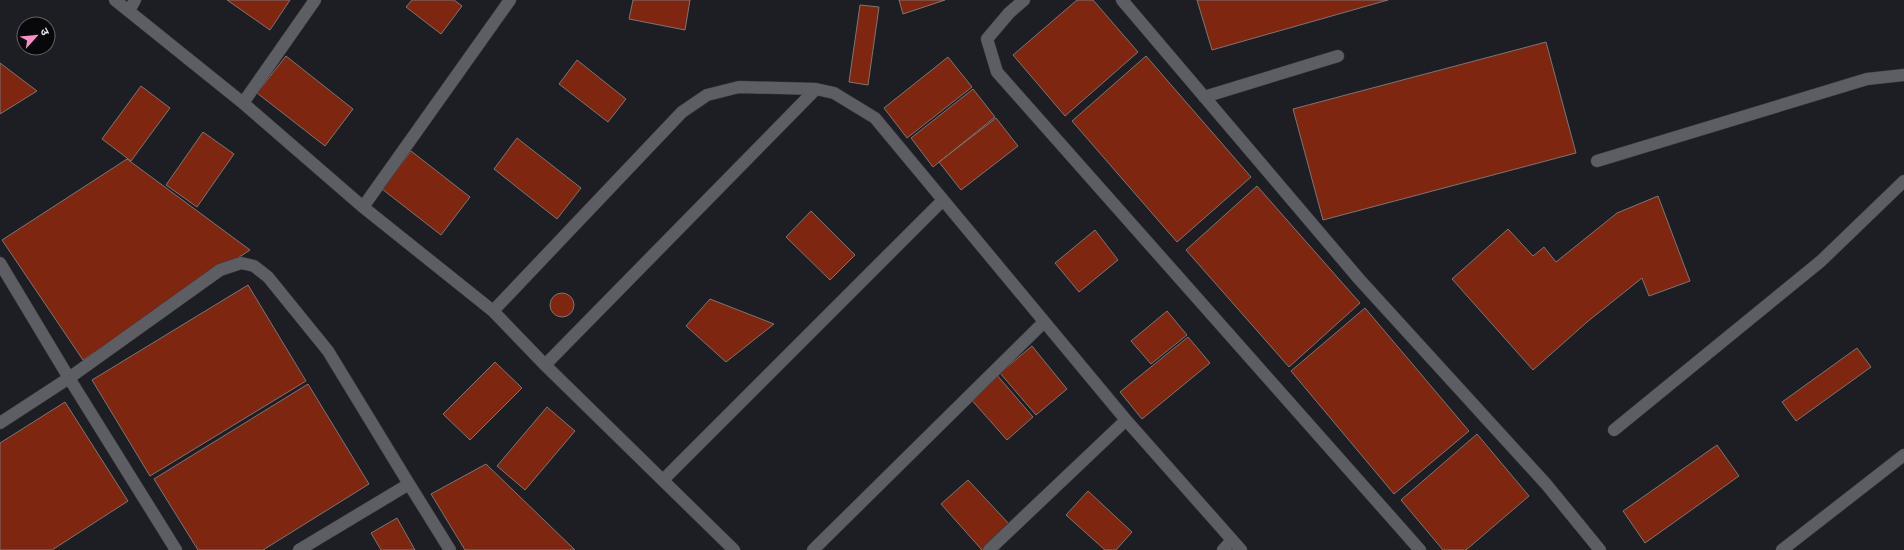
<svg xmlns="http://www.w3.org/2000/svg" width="1904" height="550" viewBox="0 0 1904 550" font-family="Rubik,'Noto Sans Devanagari',sans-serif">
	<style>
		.building { fill: #7f2611; stroke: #7d7573 }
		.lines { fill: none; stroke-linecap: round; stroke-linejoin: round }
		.minor-casing { stroke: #383a3d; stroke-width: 13 }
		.minor { stroke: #5d5e64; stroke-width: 12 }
	</style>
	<rect width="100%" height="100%" fill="#1d1e23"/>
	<path class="building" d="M227,0h63l-20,30z
		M412,0h42l8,6 -21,28 -35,-27z
		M633,0h57l-5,30 -56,-11z
		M899,0h46l-42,14z
		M1077,0h16l45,52 -73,64 -52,-61z
		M1197,0h191l-176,50z
		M860,5l19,2 -11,78 -19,-3z
		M1546,42l30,111 -253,67 -30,-111z
		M286,56l67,53 -28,37 -68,-53z
		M1146,56l105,121 -74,65 -105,-121z
		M948,57l24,30 -65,51 -23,-30z
		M577,60l49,39 -18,23 -49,-38z
		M0,63l37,28 -37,23z
		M141,86l29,22 -39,53 -29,-22z
		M973,89l22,28 -62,50 -22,-29z
		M996,118l22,28 -57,44 -22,-28z
		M203,132l31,22 -37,53 -31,-22z
		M517,138l64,50 -24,31 -63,-50z
		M411,151l59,46 -29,38 -59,-46z
		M127,159l123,91 -167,110 -81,-120z
		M1257,186l103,117 -71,64 -103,-117z
		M1658,196l32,85 -41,15 -7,-18 -55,44 -54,48 -81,-91 56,-50 25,27 11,-9 12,15 61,-49z
		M811,211l44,44 -25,25 -44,-43z
		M1095,230l23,30 -39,32 -24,-29z
		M248,285l58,96 -156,95 -58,-96z
		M550 305a12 12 0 1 1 24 0a12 12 0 1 1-24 0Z
		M710,299l64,25 -48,38 -40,-36z
		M1365,308l104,123 -75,63 -103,-123z
		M1167,311l20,24 -36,29 -20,-23z
		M1188,337l22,26 -68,56 -22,-27z
		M1032,346l35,43 -31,26 -36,-42z
		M1857,348l14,19 -75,54 -14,-19z
		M495,362l27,26 -52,52 -27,-26z
		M996,374l37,43 -26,23 -38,-43z
		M308,384l61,100 -106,66h-65l-44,-71z
		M65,402l63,99 -76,49h-52v-107z
		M547,407l28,24 -50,59 -28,-24z
		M1477,434l52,62 -63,54h-23l-42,-50z
		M1717,445l22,31 -94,67 -22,-32z
		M486,464l89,86h-110l-34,-56z
		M968,480l43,46 -27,24h-2l-41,-46z
		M1088,491l44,41 -16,18h-11l-39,-35z
		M397,518l18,32h-34l-10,-17z"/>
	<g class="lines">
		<g class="minor-casing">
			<path id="minor" d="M115,0l128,103 120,104 130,104 52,54 189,185
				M1024,0l-15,13 -22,26 10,33 423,478
				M1122,0l237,279 187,205 54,66
				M129,11l6,-11
				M1204,97l134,-41
				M243,103l72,-103
				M1597,161l270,-82 37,-4
				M363,207l147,-207
				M0,263l69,115 107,172
				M493,311l189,-199 25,-17 32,-8 77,2 18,4 41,25 251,302 115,130
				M545,365l271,-276
				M0,423l69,-45 151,-108 21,-7 13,3 14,11 60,74 81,133
				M1614,430l207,-169 83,-80
				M663,480l280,-280
				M299,550l110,-66 41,66
				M813,550l231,-228
				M989,550l137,-130
				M1223,550l9,-10
				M1782,550l122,-95"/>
		</g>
		<use href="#minor" class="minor"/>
	</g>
	<g transform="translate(36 36) rotate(63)"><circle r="19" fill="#08080a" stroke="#626264"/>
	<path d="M0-3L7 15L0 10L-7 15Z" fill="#fb8fc4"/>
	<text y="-6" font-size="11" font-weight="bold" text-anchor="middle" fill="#e8e9ec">उ</text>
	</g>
</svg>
